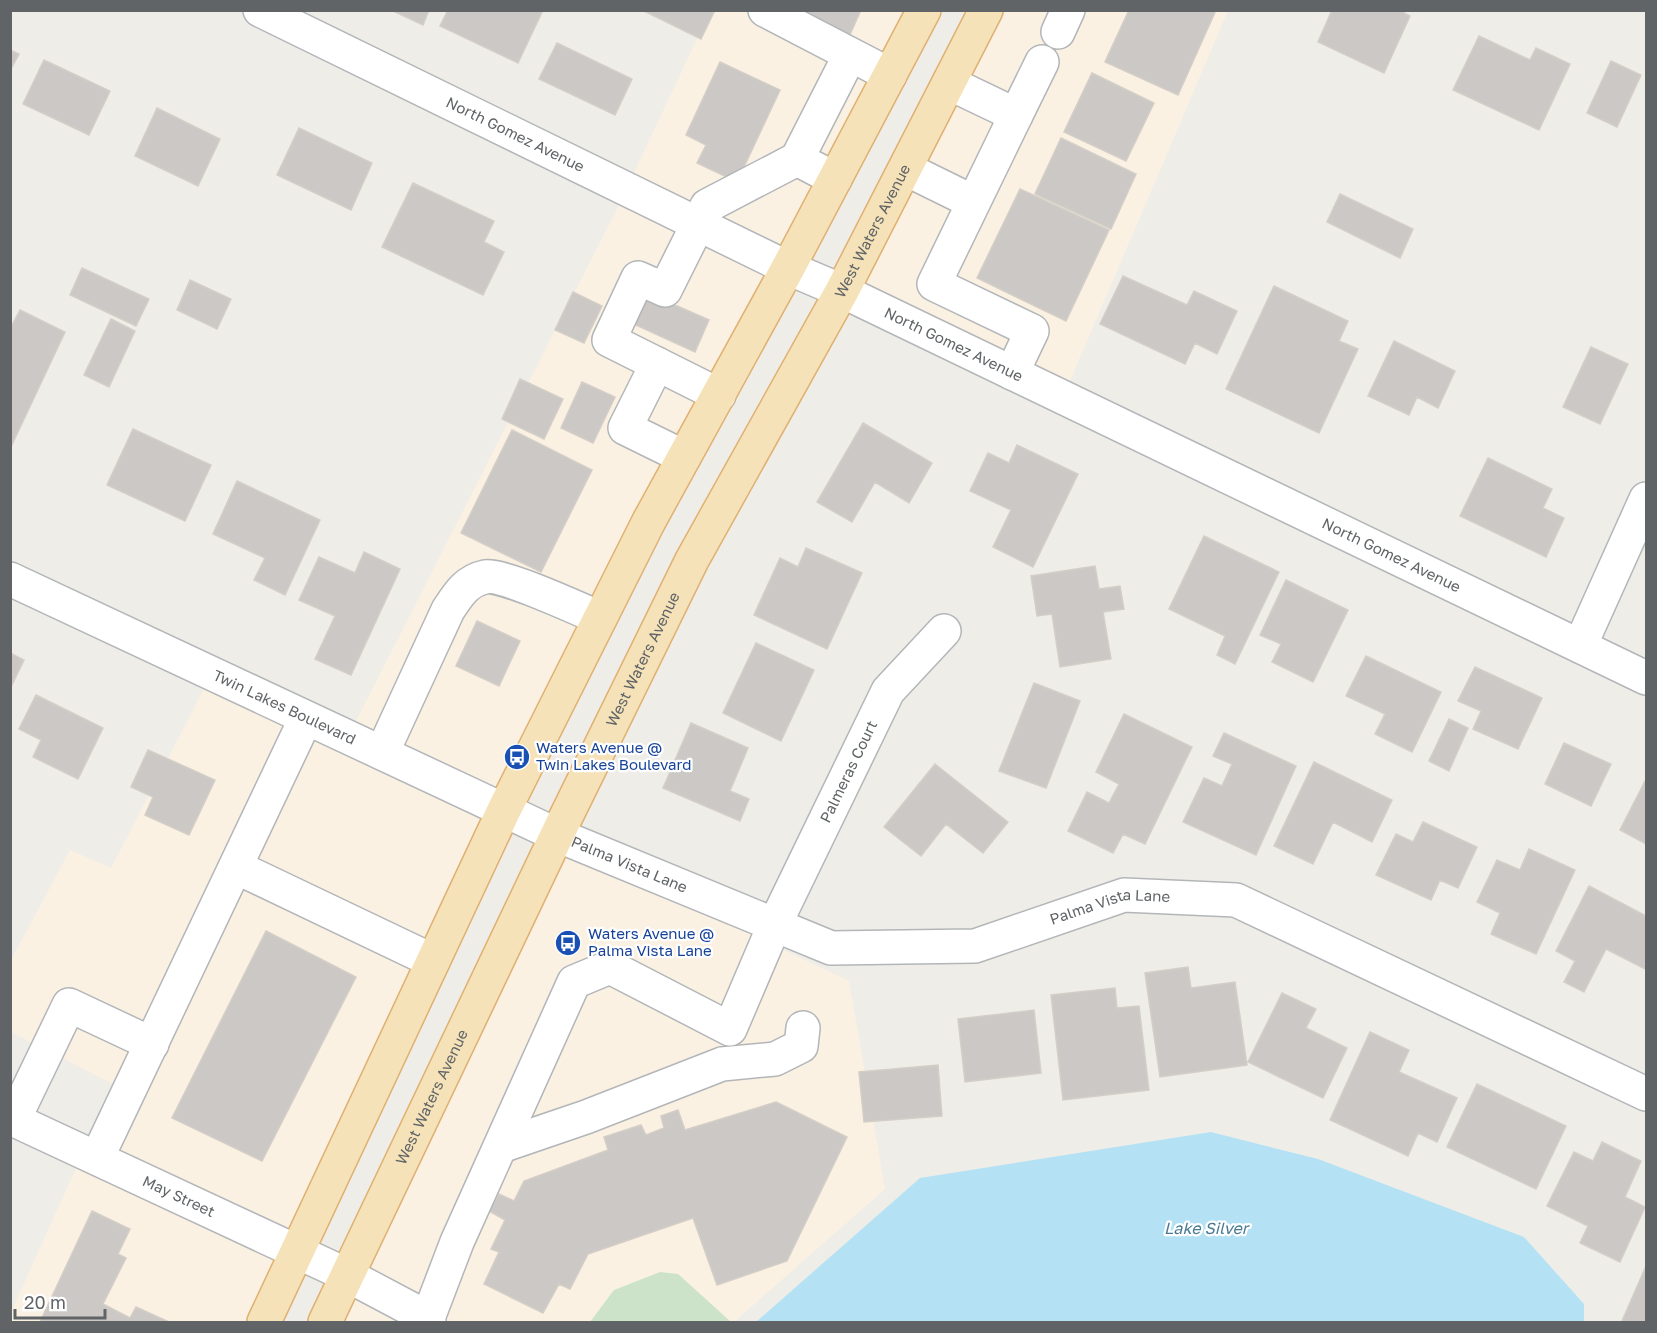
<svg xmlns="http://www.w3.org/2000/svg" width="1657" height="1333" viewBox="0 0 1657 1333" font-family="'Golos Text',sans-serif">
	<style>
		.commercial { fill: #faf1e3 }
		.green { fill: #cde3c9 }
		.water { fill: #b4e2f4 }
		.building { fill: #cbc8c5; stroke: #d4cec7; stroke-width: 1.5 }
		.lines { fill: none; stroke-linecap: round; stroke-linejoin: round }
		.minor-casing { stroke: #b3b6b8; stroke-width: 36 }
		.major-casing { stroke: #e0b071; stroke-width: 36 }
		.minor { stroke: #fff; stroke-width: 33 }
		.major { stroke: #f5e2b8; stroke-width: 33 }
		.labels { text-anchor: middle; stroke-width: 4.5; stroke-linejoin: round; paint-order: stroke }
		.street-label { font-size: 15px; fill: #606466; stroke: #fff }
		.transit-label { font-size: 15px; fill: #164399; stroke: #fff; text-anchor: start }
		.water-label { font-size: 16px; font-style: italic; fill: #4a7a94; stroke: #fff }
	</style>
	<rect width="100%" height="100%" fill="#efede8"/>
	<path class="commercial" d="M710,11h194l-124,235 -147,-71z
		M1006,11h222l-159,372 -204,-99z
		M620,203l145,70 -131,241 -139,275 -140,-66z
		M205,687l277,129 -194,415 -198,-93 25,-53 -104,-53 -1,-70 60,-112 41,18z
		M567,856l167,70 115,55 36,208 -151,133h-3l-53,-48 -64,16 -24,32h-245z
		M77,1166l198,93 -30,63h-234v-10z"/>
	<path class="green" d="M660,1272l18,2 53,48h-141l24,-32z"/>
	<path class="water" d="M1211,1132l107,27 206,78 60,67v18h-828l164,-144z"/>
	<path class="building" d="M391,10h38l-6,15z
		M448,10h95l-25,53 -78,-37z
		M642,10h73l-14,29z
		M786,10h75l-13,29z
		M1129,10h87l-38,85 -73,-33z
		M1332,10h72v3l6,3 -26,57 -66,-31z
		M1479,36l51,24 6,-12 34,16 -31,66 -86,-40z
		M557,43l75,36 -17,36 -76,-36z
		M10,50l9,4 -9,17z
		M44,60l66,31 -21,44 -66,-31z
		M1611,61l30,14 -24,52 -30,-14z
		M720,62l60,28 -43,92 -40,-19 9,-18 -20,-10z
		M1092,73l62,30 -28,58 -62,-29z
		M157,108l63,31 -22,47 -63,-30z
		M299,128l73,35 -21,47 -74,-35z
		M1061,138l75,36 -25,55 -76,-35z
		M413,183l81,38 -10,21 20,10 -21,43 -101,-48z
		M1020,189l89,41 -43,91 -89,-43z
		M1340,194l73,35 -13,29 -73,-36z
		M82,268l67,31 -13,27 -66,-31z
		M1123,276l64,29 7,-14 43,20 -20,43 -22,-11 -10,21 -85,-40z
		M190,280l41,19 -14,30 -40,-19z
		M1274,286l74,35 -9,20 19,8 -39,84 -93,-44z
		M643,291l66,29 -14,32 -66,-30z
		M573,292l29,14 -18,37 -29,-13z
		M20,310l45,22 -55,117v-120z
		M111,319l24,12 -26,56 -25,-12z
		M1394,341l61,30 -17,37 -21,-11 -8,18 -41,-19z
		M1591,347l37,17 -28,60 -37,-17z
		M520,379l43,20 -19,40 -42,-20z
		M582,382l33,15 -22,46 -32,-15z
		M863,423l69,40 -23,40 -34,-21 -23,40 -35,-20z
		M133,429l78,36 -26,56 -78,-36z
		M512,430l80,40 -51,102 -80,-39z
		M1017,445l61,29 -45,93 -40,-20 18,-37 -41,-19 18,-38 21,10z
		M1488,458l64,31 -9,19 21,10 -18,39 -86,-41z
		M237,481l83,39 -35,75 -31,-15 11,-22 -52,-24z
		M1204,536l75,36 -44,92 -18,-9 8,-19 -56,-27z
		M806,548l56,25 -35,76 -73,-34 26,-57 18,9z
		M364,552l36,17 -49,106 -36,-16 20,-43 -36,-16 20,-43 36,16z
		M1095,566l4,23 21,-3 4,23 -21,3 8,47 -51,8 -8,-53 -15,2 -6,-40z
		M1286,580l62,30 -35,72 -41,-20 9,-18 -21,-9z
		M477,621l43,20 -21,45 -43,-20z
		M756,643l58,27 -33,71 -58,-28z
		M10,653l14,7 -14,29z
		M1366,656l75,36 -29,60 -37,-18 10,-20 -39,-18z
		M1475,667l67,31 -24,51 -45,-20 8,-18 -23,-10z
		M1034,683l46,18 -34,87 -47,-17z
		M36,695l67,33 -25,51 -45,-22 8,-17 -22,-11z
		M1124,714l68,33 -47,97 -22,-10 -10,19 -45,-22 19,-39 22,11 10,-19 -23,-12z
		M1449,719l19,9 -19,43 -20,-10z
		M691,723l57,25 -18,43 19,8 -9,22 -77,-33z
		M1224,733l72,33 -40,89 -73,-33 21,-44 18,8 10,-22 -19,-8z
		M1564,743l47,21 -20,42 -46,-22z
		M148,750l67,30 -26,55 -44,-20 8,-18 -22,-10z
		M1314,762l78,38 -20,42 -39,-20 -20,42 -39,-18z
		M935,764l73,58 -25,31 -37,-29 -25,32 -37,-29z
		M1646,779v65l-26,-14z
		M1423,822l54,25 -19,41 -18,-8 -9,20 -55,-25 20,-41 17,8z
		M1529,849l46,21 -39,84 -45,-20 9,-21 -23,-11 20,-42 23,10z
		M1589,886l57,30v50l-1,3 -39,-20 -22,43 -20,-10 11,-21 -19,-10z
		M266,931l90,46 -94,184 -90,-43z
		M1188,967l3,21 44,-6 12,83 -87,12 -15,-104z
		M1115,988l2,20 22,-2 10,84 -86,10 -12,-105z
		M1282,993l34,16 -10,19 41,20 -24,50 -75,-36z
		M1034,1010l7,63 -76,9 -7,-63z
		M1370,1032l39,18 -10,22 58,26 -20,44 -19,-9 -10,23 -78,-36z
		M938,1065l4,51 -78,6 -5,-50z
		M1477,1084l89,42 -30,63 -89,-42z
		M776,1102l71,35 -60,124 -70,24 -24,-67 -105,36 -18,35 -11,-5 -16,29 -59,-29 15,-32 -8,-3 14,-29 -16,-9 10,-17 15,7 10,-20 84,-31 -4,-13 37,-12 5,10 18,-7 -3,-12 17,-6 7,20z
		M1602,1142l39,19 -16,36 20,10 -25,55 -40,-19 8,-17 -41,-20 27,-54 19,9z
		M92,1211l38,18 -12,25 8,4 -23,46 27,14 6,-11 33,15h-129z
		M1646,1266v56h-20l-4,-1z"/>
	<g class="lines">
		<g class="minor-casing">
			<g id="minor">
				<path id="s1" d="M260,10l528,258 54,23 804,387"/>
				<path d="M765,10l125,65"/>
				<path d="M1058,32l10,-22"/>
				<path d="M949,83l67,32 -82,169 98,47 -20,42"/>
				<path d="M1016,115l26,-53"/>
				<path d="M906,169l67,33"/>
				<path d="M835,179l-38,-20 53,-104"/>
				<path d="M657,364l-48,-24 29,-62 27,12 42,-84 90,-47"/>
				<path d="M684,457l-59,-29 32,-64 62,31"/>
				<path id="s2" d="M10,579l547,256 274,113 144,-2 149,-51 112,5 410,194"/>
				<path d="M1580,646l66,-147"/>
				<path d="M382,753l66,-143c10,-15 18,-29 37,-33 16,-4 96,33 115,41"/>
				<path d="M236,867l197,94"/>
				<path id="s3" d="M10,1118l337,157 81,43 1,4"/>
				<path d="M14,1119l55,-114 83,39"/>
				<path d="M501,1146l85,-29 136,-53 53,-5 26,-13 2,-18"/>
				<path d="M97,1158l209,-440"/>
				<path id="s4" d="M428,1318l29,-76 117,-260 36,-15 120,62 44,-103 114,-235 56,-60"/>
			</g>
		</g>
		<g class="major-casing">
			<g id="major">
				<path d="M264,1322l240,-512 145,-289 139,-253 136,-258"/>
				<path id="s5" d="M325,1322l232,-487 135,-275 150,-269 144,-281"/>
			</g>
		</g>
		<use href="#minor" class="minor"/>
		<use href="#major" class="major"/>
	</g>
	<defs>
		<g id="bus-disc" transform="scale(1.35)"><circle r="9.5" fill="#1a4fb4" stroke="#fff"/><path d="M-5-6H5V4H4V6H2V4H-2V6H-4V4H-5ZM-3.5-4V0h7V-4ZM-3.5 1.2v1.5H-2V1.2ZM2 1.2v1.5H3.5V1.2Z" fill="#fff"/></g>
	</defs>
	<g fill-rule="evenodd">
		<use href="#bus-disc" x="517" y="757"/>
		<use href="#bus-disc" x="568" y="943"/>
	</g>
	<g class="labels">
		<g class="street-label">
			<text dy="5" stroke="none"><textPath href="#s1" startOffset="284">North Gomez Avenue</textPath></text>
			<text dy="5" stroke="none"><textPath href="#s5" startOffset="1221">West Waters Avenue</textPath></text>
			<text dy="5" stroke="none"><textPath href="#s1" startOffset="770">North Gomez Avenue</textPath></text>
			<text dy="5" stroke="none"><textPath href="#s1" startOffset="1256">North Gomez Avenue</textPath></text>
			<text dy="5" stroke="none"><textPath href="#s5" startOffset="735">West Waters Avenue</textPath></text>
			<text dy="5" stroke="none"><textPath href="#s2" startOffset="303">Twin Lakes Boulevard</textPath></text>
			<text dy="5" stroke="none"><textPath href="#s4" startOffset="824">Palmeras Court</textPath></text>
			<text dy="5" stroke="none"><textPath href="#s2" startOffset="682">Palma Vista Lane</textPath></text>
			<text dy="5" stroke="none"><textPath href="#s2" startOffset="1186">Palma Vista Lane</textPath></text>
			<text dy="5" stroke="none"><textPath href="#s5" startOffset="249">West Waters Avenue</textPath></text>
			<text dy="5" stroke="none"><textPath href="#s3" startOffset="186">May Street</textPath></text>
		</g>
		<g class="transit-label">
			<text x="536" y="753">Waters Avenue @<tspan x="536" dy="17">Twin Lakes Boulevard</tspan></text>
			<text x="588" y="939">Waters Avenue @<tspan x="588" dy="17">Palma Vista Lane</tspan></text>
		</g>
		<g class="water-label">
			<text x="1206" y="1234">Lake Silver</text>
		</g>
	</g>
	<rect width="1657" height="1333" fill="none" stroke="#606466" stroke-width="24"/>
	<path d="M15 1309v9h90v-9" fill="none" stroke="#606466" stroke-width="3"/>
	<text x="24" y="1309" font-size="18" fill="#606466" stroke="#ffffff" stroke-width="4.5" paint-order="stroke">20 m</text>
</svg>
